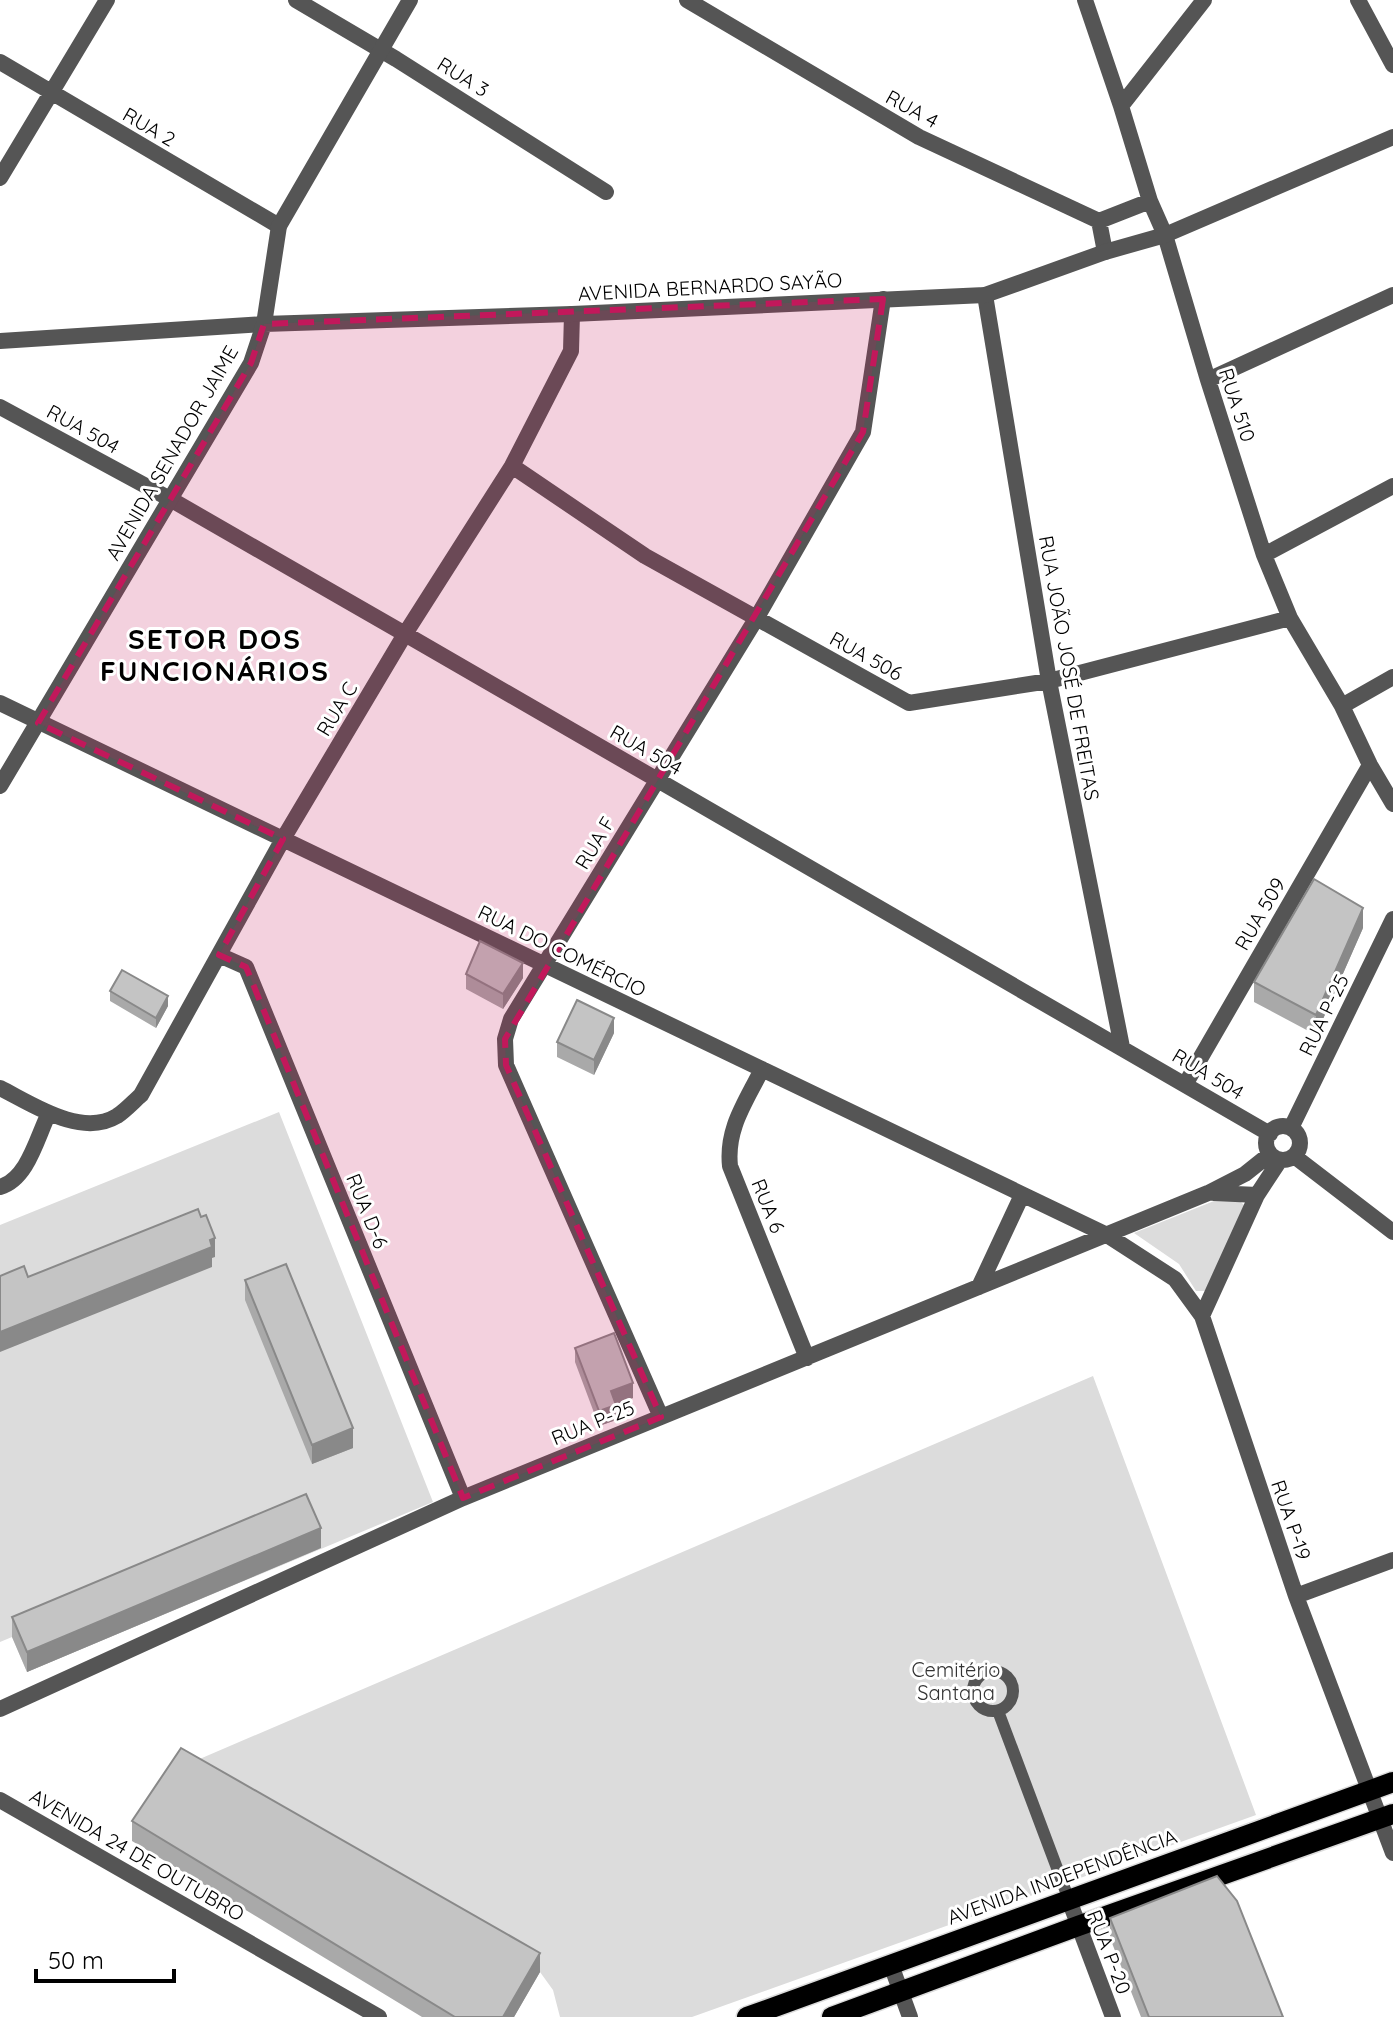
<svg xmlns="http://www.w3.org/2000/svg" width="1393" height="2017" viewBox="0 0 1393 2017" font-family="Quicksand,sans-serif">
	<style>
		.green { fill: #dcdcdc }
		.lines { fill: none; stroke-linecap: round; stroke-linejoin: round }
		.primary-casing { stroke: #dbdbdb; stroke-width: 23 }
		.pedestrian { stroke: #555; stroke-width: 12 }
		.minor { stroke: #555; stroke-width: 16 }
		.tertiary { stroke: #555; stroke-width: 16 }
		.primary { stroke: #000; stroke-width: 20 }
		.wall { fill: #a9a9a9 }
		.shaded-wall { fill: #898989 }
		.building { fill: #c4c4c4; stroke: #898989; stroke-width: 2 }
		.marked { fill: #c2185b; fill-opacity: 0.2; stroke: #c2185b; stroke-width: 6; stroke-dasharray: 16 10; stroke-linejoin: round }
		.labels { text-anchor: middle; stroke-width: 6; stroke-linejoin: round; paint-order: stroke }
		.street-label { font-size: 20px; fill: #000; stroke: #fff }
		.park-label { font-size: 20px; fill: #333; stroke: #fff }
		.district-label { font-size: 28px; font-weight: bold; letter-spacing: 2px; fill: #000; stroke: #fff }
	</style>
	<rect width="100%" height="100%" fill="#fff"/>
	<path class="green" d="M279,1112l154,390 -406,170 -15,-35 -12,5v-417z
		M1224,1197l15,3 6,6 -40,85h-9l-17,-27 -45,-31z
		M1093,1376l163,439 -564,202h-132l-7,-27 -13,-18 -359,-205z"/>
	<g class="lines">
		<g class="primary-casing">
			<path id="primary" d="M747,2017l646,-235
				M832,2017l246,-91 315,-112"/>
		</g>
		<path class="pedestrian" d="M973 1691a20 20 0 1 1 40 0a20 20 0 1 1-40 0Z
			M998,1711l71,189"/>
		<path class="minor" d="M296,0l100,59 210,133
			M687,0l232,137 180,84 6,31
			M1085,0l36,106 29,95 15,34 43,145 56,175 26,63 52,88 28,59 23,39
			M1358,0l35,65
			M0,62l279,164
			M1121,106l83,-106
			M0,178l107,-178
			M1099,221l51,-20
			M985,295l64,386 73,366
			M0,341l264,-17
			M1208,380l185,-85
			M0,407l170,92 235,135 865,500
			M512,466l133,90 264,147 140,-22 241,-63
			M1264,555l129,-69
			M0,703l1107,532 68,44 27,37 94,280 97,257
			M1342,706l51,-29
			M219,955l27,12 217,531
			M762,1069c-16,33 -36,59 -32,97l77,192
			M1186,1083l184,-318
			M0,1088c32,16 81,50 117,28 9,-6 17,-15 24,-21l142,-256 122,-205 107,-168 59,-115 1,-37
			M1266 1143a17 17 0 1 1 34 0a17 17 0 1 1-34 0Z
			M1291,1128l102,-209
			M1294,1156l99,76
			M0,1187c28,-8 37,-50 49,-74
			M1214,1193l43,2
			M979,1287l43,-92
			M1202,1316l55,-121 23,-35
			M661,1417l-155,-352 -1,-26 6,-20 245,-400 107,-187 20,-133
			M1296,1596l97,-36
			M0,1709l463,-211 745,-305 37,-19 25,-20
			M1069,1900l44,117
			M891,1965l19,52"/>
		<path class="tertiary" d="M264,324l308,-10 413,-19 120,-43 60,-17 228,-98
			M0,786l251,-423 13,-39 15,-98 131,-226
			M0,1800l379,217"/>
		<use href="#primary" class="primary"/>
	</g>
	<path class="wall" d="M1363,928l-47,107 -62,-33v-20z
		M466,974l57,4 -20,31 -37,-20z
		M110,991l58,15 -12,22 -46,-27z
		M614,1033l-20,42 -37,-18v-15z
		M245,1280l108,168 -41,16 -67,-164z
		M575,1348l58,50 -17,6v16l-17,6 -24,-64z
		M321,1548l-294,124 -15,-35v-20z
		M132,1821l408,151 -26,45h-92l-290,-176z
		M1110,1918l173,99h-142l-31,-79z"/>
	<path class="shaded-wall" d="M1363,908v20l-47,107v-20z
		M523,963v15l-20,31v-15z
		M168,996v10l-12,22v-10z
		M614,1018v15l-20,42v-15z
		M215,1238v19l-3,1v9l-212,85v-20z
		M633,1383v15l-22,8v-15z
		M616,1405v15l-17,6v-15z
		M353,1428v20l-41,16v-19z
		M321,1528v20l-294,124v-20z
		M540,1953v19l-26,45h-11z"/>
	<path class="building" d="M1314,879l49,29 -47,107 -62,-33z
		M480,941l43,22 -20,31 -37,-20z
		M122,970l46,26 -12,22 -46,-27z
		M577,1000l37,18 -20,42 -37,-18z
		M198,1209l3,8 5,-2 9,23 -5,2 2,7 -212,85v-56l24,-10 4,11z
		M286,1264l67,164 -41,17 -67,-165z
		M614,1333l19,50 -22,8 5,14 -17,6 -24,-63z
		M306,1494l15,34 -294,124 -15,-35z
		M181,1748l359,205 -37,64h-48l-323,-196z
		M1217,1876l20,25 46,116h-134l-39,-99z"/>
	<path class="marked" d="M883,299l-20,133 -358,607 1,26 155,352 -198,81 -217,-531 -27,-12 64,-116 -245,-116 213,-360 13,-39z"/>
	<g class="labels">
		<g class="street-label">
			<text transform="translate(463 77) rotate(32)" y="7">RUA 3</text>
			<text transform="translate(912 109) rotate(29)" y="7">RUA 4</text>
			<text transform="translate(149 127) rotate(30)" y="7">RUA 2</text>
			<text transform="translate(710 287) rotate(-3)" y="7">AVENIDA BERNARDO SAYÃO</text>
			<text transform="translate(1237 405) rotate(72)" y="7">RUA 510</text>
			<text transform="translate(83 429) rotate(29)" y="7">RUA 504</text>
			<text transform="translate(172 453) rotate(-60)" y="7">AVENIDA SENADOR JAIME</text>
			<text transform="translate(866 656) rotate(29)" y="7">RUA 506</text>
			<text transform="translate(1069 668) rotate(80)" y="7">RUA JOÃO JOSÉ DE FREITAS</text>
			<text transform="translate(337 709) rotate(-59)" y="7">RUA C</text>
			<text transform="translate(646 750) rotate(30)" y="7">RUA 504</text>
			<text transform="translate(595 843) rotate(-59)" y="7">RUA F</text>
			<text transform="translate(1260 914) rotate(-60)" y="7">RUA 509</text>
			<text transform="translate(562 951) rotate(26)" y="7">RUA DO COMÉRCIO</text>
			<text transform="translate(1324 1015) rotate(-64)" y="7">RUA P-25</text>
			<text transform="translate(1208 1074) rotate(31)" y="7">RUA 504</text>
			<text transform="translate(768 1206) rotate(68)" y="7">RUA 6</text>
			<text transform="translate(367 1211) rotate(68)" y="7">RUA D-6</text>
			<text transform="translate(593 1423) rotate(-22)" y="7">RUA P-25</text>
			<text transform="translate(1291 1520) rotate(71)" y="7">RUA P-19</text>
			<text transform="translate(137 1855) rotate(30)" y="7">AVENIDA 24 DE OUTUBRO</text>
			<text transform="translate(1062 1877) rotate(-20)" y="7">AVENIDA INDEPENDÊNCIA</text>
			<text transform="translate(1109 1952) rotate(69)" y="7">RUA P-20</text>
		</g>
		<g class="park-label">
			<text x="956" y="1677">Cemitério<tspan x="956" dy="23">Santana</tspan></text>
		</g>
		<g class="district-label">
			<text x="215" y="649">SETOR DOS<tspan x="215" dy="32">FUNCIONÁRIOS</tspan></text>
		</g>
	</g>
	<path d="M36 1969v12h138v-12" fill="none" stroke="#000000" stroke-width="4"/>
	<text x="48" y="1969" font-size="24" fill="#000000" stroke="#ffffff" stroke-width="6" paint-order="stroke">50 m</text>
</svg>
